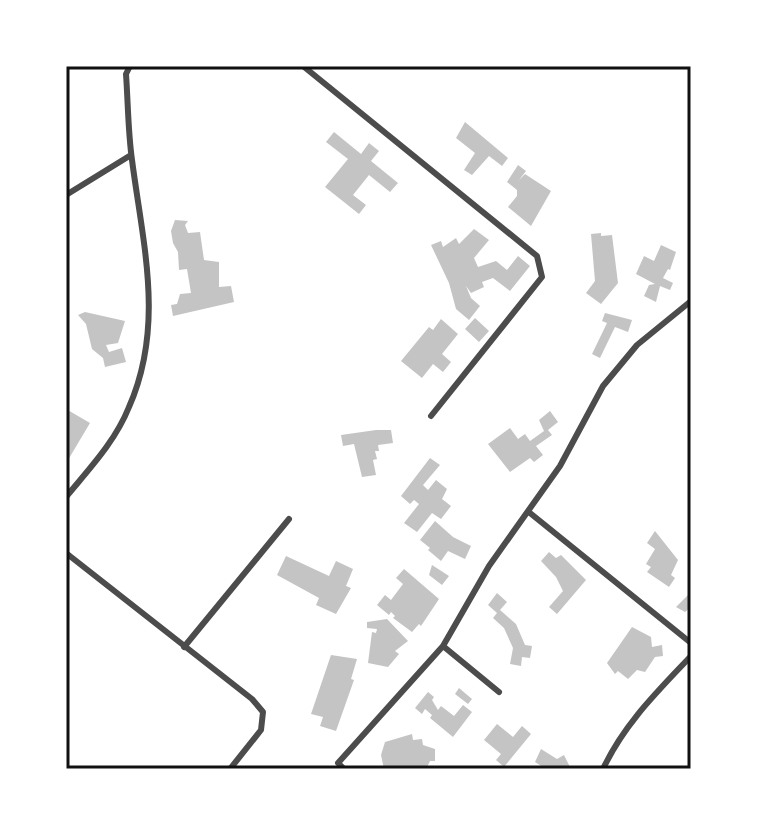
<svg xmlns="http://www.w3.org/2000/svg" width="757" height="835" viewBox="0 0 757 835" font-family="'DejaVu Sans',sans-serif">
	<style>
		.building { fill: #c4c4c4 }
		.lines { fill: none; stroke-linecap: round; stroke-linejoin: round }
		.minor { stroke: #4c4c4c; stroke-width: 6 }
		.neatline { fill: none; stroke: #111; stroke-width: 3 }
	</style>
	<rect width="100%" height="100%" fill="#fff"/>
	<path class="building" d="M465,122l43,36 -6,8 -13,-10 -17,19 -8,-5 11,-17 -19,-15z
		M334,132l27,22 8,-11 10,8 -8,10 27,22 -8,9 -21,-17 -16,20 13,10 -7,9 -34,-27 23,-28 -22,-17z
		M518,165l8,6 -7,9 6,-6 26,17 -20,35 -23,-19 9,-11v-6l-10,-8z
		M175,220l13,1 -3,4 3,8 12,-1 4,28 15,2v25l12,-1 3,16 -61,14 -2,-11 6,-1 3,-10 11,-1 -4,-24 -8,1 -1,-18 -5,-9 -2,-12z
		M474,229l15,11 -15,18 4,9 18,-6 11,9 11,-14 12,10 -20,25 -17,-13 -11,4 2,5 -13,6 -5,-7 5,12 9,8 -11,14 -13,-11 -7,-26 -18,-38 10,-4 2,6 13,-9 3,6z
		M601,233v3l11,-1 6,48 -17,21 -15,-11 9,-12 -4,-47z
		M661,245l15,7 -6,18 -2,-1 -5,9 10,5 -3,7 -10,-4 -4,16 -12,-6 5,-11 6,-1 -19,-10 8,-18 10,5z
		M85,312l40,9 -7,22 -12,2 3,7 13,-4 4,14 -21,5 -2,-9 -11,-9 -6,-25 -8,-9z
		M605,313l27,7 -4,12 -13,-5 -15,31 -8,-4 15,-31 -5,-2z
		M475,318l14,13 -10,11 -14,-13z
		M441,319l17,15 -16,20 9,8 -8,10 -10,-8 -11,14 -21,-17 28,-34 4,3z
		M66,409l24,14 -22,37 -2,-2z
		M550,411l8,11 -10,8 4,5 -16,11 7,9 -9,7 -4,-4 -20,14 -22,-28 22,-16 8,11 7,-5 5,7 14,-10 -5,-11z
		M376,430h15l2,13 -15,2 1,6h-4l2,8 -4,1 3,15 -14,2 -8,-33 -11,2 -2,-11z
		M430,458l10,7 -17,20 5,5 8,-10 11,9 -5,10 9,7 -10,13 -9,-6 -15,19 -13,-9 15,-19 -5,-4 -4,4 -9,-8z
		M435,521l18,16 18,9 -6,13 -17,-8 -7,10 -13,-11 2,-2 -10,-8z
		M655,531l23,29 -7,15 4,3 -6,9 -22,-15 4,-5 -5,-3 9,-15 -8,-6z
		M549,552l7,6 5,-3 25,25 -29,34 -8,-7 14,-16 -7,-14 -15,-16z
		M286,556l43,20 7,-15 17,8 -7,17 5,2 -15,26 -20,-9 3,-7 -42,-23z
		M432,565l17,11 -7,9 -13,-10z
		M404,569l35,30 -18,27 -2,-2 -7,8 -19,-14 2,-2 -4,-4 -2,3 -12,-10 8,-10 6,5 12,-16 -7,-6z
		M691,592v15l-6,5 -9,-5z
		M497,593l10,9 -7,8 16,14 9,21 7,1 -2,12 -8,-1 -1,9 -11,-2 3,-16 -9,-20 -11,-10 4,-5 -9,-8z
		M387,619l21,22 -13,10 4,3 -11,13 -20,-4 4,-31 4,1 1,-4 -10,-1v-6z
		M632,627l19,10 1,10 10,-2 1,11 -8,1 -10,15 -8,-2 -9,9 -10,-8 -3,3 -8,-11z
		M331,655l26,4 -6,20 3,1 -18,51 -16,-5 3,-9 -12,-3z
		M459,688l13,11 -4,5 -13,-10z
		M428,692l6,5 -2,3 6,10 3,-4 13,10 9,-11 9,7 -19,25 -23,-19 2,-3 -7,-6 -3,5 -7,-6z
		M497,724l16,13 9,-11 9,8 -27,33 -8,-7 5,-6 -17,-14z
		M412,734l1,6 9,-1 1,6 12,4v12h-5l-4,8h-42l-3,-14 4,-13z
		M541,749l16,10 7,-4 7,14h-25l-11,-7z"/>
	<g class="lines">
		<path class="minor" d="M303,66l234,190 5,21 -111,139
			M66,195l65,-40
			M66,497c23,-28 49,-55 63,-90 36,-82 14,-162 3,-247 -4,-28 -4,-58 -6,-86l4,-8
			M530,513l161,130
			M66,553l186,146 11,13 -2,18 -31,39
			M443,646l56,46
			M184,647l105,-128
			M344,769l-6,-6 105,-117 46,-80 71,-100 43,-80 34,-41 54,-44
			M603,769c21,-45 54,-77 88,-113"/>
	</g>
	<rect width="757" height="835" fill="none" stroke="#ffffff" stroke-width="136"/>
	<rect x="68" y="68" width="621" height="699" class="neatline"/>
</svg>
